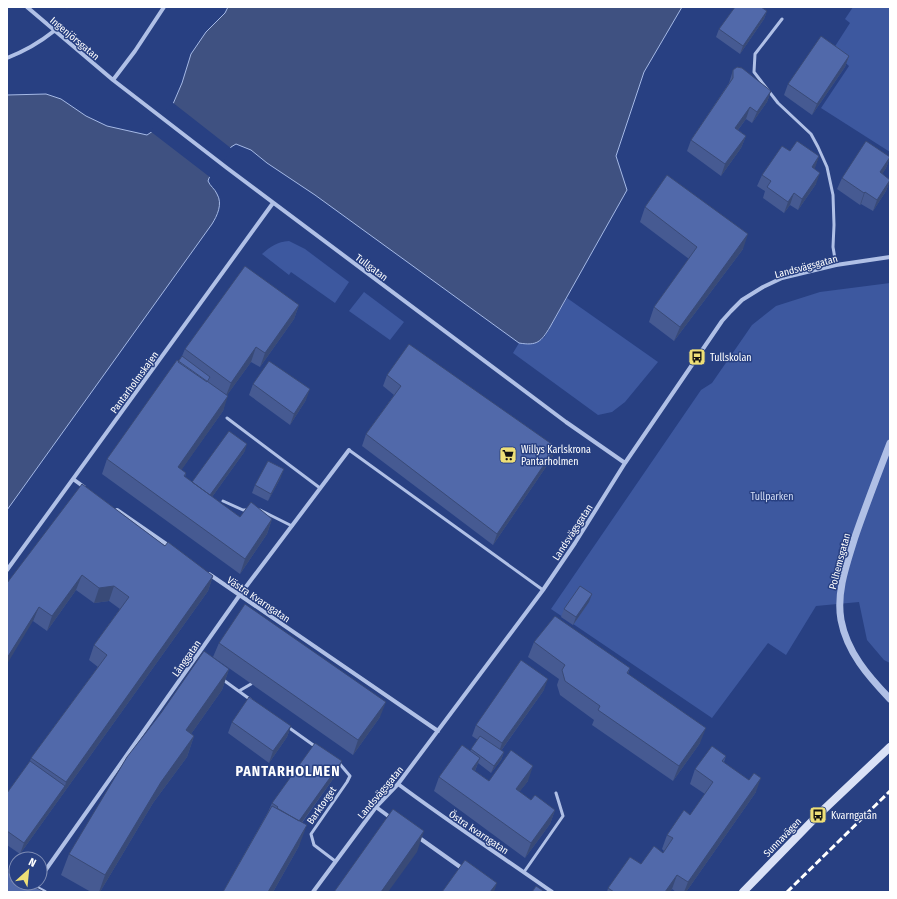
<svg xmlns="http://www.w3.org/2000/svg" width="897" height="899" viewBox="0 0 897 899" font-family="'Fira Sans Condensed',sans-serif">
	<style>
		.green { fill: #3d589f }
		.water { fill: #3f5181; stroke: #a5b9e6 }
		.pier { fill: #284082 }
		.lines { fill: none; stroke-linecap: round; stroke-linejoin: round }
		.service { stroke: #b0c0e6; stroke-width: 3 }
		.minor { stroke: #b0c0e6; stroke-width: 4 }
		.tertiary { stroke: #b0c0e6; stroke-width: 7 }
		.secondary { stroke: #dae1f6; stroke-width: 8 }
		.rail { stroke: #fff; stroke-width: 3; stroke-dasharray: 7 3; stroke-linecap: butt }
		.wall { fill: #465a92 }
		.shaded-wall { fill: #394a77 }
		.building { fill: #5169aa; stroke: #394a77 }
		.labels { text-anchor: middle; stroke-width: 3; stroke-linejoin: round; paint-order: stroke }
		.street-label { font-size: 10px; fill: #fff; stroke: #284082 }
		.poi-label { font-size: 10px; fill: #fff; stroke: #284082; text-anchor: start }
		.park-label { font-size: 10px; fill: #d3ddf5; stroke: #284082 }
		.district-label { font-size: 14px; font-weight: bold; letter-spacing: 1px; fill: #fff; stroke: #284082 }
	</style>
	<rect width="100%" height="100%" fill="#284082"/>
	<path class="green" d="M853,7h37v145l-69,-44 28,-42 -17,-15 18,-28 -5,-4z
		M289,241l16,8 44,33 -14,21 -44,-31 -2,3 -27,-21c9,-8 15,-12 27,-13z
		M890,283v380l-6,-3 -17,-20 -8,-38 -43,4 -30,49 -18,-12 -56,75 -161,-109 150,-219 11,-7 40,-58 24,-19 44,-14z
		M364,292l40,30 -14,18 -41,-29z
		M567,298l91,64 -33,40 -13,10 -14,3 -85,-62 6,-10 8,1 17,-6z"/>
	<path class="water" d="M228,7h454l-38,65 -28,84 11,34 -77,137c-9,15 -13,19 -31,16l-204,-148 -48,-32 -16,-13 -15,-6 -5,3 -22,31 -1,3c2,5 7,8 9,13 6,10 0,22 -5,30l-205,286v-415l39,-1 15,5 25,17 21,10 40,9 6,-4 20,-27 9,-21 9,-29 15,-22 19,-19z"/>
	<path class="pier" d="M172,102l60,47 -21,29 -61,-47 2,-2z"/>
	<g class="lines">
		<path class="service" d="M782,19l-27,35 -1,18 24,31 33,31 7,13 9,20 6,28 1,30 -1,22 3,18
			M227,418l93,70
			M349,450l194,140
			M223,501l20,9h4
			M257,510h3l32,16
			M222,679l29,21
			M239,691l12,-7 2,-4
			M288,727l28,20
			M335,861l-21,-16 -3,-11 36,-52 3,-6 -11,-13
			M524,872l39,-56 -7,-23"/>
		<path class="minor" d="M27,7l86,73 114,88 339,254 59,41
			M7,58c18,-7 32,-15 47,-27
			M113,80l22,-29 29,-44
			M73,479l11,8
			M117,510l52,36
			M7,570l266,-367
			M209,574l229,157
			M398,784c51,38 103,72 154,108
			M376,807l15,11
			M418,837l45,32
			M40,878l199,-282 110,-146
			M28,883l17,9
			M313,892l63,-85 22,-23 145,-194 32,-47 50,-80 97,-142 9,-10 11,-11 21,-13 19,-9 54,-13 54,-8"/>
		<path class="tertiary" d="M890,443c-12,31 -24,62 -35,94 -8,26 -19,55 -14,83 6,32 27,56 49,79"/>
		<path class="secondary" d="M743,892l75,-77 72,-68"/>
		<path class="rail" d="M787,892l103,-101"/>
	</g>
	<path class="wall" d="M767,11l-3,8 -24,35 -24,-17 3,-8z
		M849,56l-4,11 -33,48 -28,-20 4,-11z
		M733,70l38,21 -4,11 -15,21 -6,-4 -8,11 8,6 -5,12 -20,28 -34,-25 4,-11 38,-57z
		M790,151l29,5 -5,13 2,15 -18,26 -8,-5 -6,8 -21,-15 2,-7 -8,-5 5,-11z
		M890,157l-4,11 -4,6 8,6 -4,11 -13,20 -12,-7 -1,1 -23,-16 5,-11z
		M645,207l98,42 -69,92 -25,-19 5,-15 35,-48 -49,-37z
		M299,305l-5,14 -34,48 -9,-5 -24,33 -4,16 -42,59 5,3 -1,4 7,5 53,-31 -33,46 28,20 32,2 -5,15 -27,40 -138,-100 5,-15 75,-103 3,-7z
		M387,375l169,72 -4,11 -59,87 -131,-99 4,-12 28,-39 -11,-9z
		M253,384l53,16 -16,25 -41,-30z
		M281,477l-13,24 -16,-8 3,-8z
		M82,484l83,62 48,30 -5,15 -188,263 -13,-9v-52l23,-32 1,-3 67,-91 -9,-7 5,-15 26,-36 -11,-8 -15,2 -18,-13 -29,41 -14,-10z
		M589,602l-16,23 -12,-8 3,-8z
		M534,642l96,26 -2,6 72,69 -27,38 -81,-56 2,-5 -34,-25 -3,-10 2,-6 -31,-22z
		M219,643l161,74 -27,38 -140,-98z
		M229,669l-7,21 -31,44 3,2 -7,21 -34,46 -53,89h-9l-30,-17 8,-21z
		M544,690l-43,61 3,1 -3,8 -10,13 -13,-10 -3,8 14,10h39l-9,11 12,8 24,10 -5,14 -25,34 -91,-67 5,-14 31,-26 8,-11 -6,-4 4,-11z
		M232,722l59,4 -4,11 -18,26 -41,-30z
		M726,756l-2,6 32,30 -70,100h-10l-4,-3 -2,3h-63l1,-4 33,-24 22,-11 1,-2 -2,-2 5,-14 23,-20 15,-21 -15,-10 5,-15z
		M338,772l-36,51 -3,23 -26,46h-50l45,-80 4,-9z"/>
	<path class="shaded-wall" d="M67,7h4l-5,2z
		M767,11l-3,8 -24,35 3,-8z
		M849,56l-4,11 -33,48 5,-11z
		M771,91l-4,11 -15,21 5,-11z
		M750,107l-4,12 -15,20 4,-11z
		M746,136l-5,12 -20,28 4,-12z
		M819,156l-4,12 -7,10 4,-11z
		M890,157l-4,11 -10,16 4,-12z
		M820,173l-4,11 -18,26 4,-11z
		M890,180l-4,11 -13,20 4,-11z
		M865,192l-4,12 -1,1 4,-12z
		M794,193l-4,12 -6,8 4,-11z
		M748,234l-5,15 -69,92 6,-14z
		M299,305l-5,14 -34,48 5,-14z
		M256,347l-5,15 -26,36 6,-15z
		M310,389l-4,11 -16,25 4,-11z
		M228,396l-5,15 -50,71 5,-15z
		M247,444l-2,7 -38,53 2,-8z
		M556,447l-4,11 -59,87 4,-11z
		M284,469l-3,8 -13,24 3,-7z
		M272,519l-5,15 -27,40 5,-15z
		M82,575l-6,15 -29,41 5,-15z
		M213,576l-5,15 -188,263 4,-11 41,-57 1,-4z
		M114,586l-5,15 -15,2 5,-15z
		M592,594l-3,8 -16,23 3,-8z
		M39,607l-6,14 -26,43v-6z
		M229,669l-7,21 -43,61 7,-21z
		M548,679l-4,11 -46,65 4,-12z
		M386,702l-6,15 -27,38 5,-15z
		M291,726l-4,11 -18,26 4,-12z
		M706,728l-6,15 -27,38 6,-15z
		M194,736l-7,21 -34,46 -53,89h-1l6,-17 56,-93z
		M504,752l-3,8 -10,13 3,-7z
		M480,758l-6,15 -2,-4z
		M342,761l-4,11 -49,68 4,-11z
		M533,766l-5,15 -18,23 6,-15z
		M761,778l-5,14 -70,100h-2l4,-10z
		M555,810l-5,14 -25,34 6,-15z
		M307,825l-8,21 -26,46h-5z
		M424,831l-7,21 -29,40h-7z
		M677,875l-5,14 -2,3h-5z
		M497,883l-3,9h-4z"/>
	<path class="building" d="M735,7h26l6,4 -24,35 -24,-17z
		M821,36l28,20 -32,48 -29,-20z
		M737,67l5,1 29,23 -14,21 -7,-5 -15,21 11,8 -21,28 -34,-24 42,-62v-8z
		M797,141l22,15 -7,11 8,6 -18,26 -8,-6 -6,9 -21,-15 4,-6 -9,-6 20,-29 8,5z
		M866,141l24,16 -10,15 10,8 -13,20 -12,-8 -1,1 -22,-15z
		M667,175l81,59 -68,93 -26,-20 43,-60 -52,-40z
		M245,266l54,39 -34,48 -9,-6 -25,36 -46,-34z
		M409,344l147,103 -59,87 -131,-100 35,-48 -14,-11z
		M182,356l28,21 -3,5 -29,-20z
		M177,360l51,36 -50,71 8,6 -2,3 56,41 11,-15 21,17 -27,40 -138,-100z
		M269,361l41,28 -16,25 -41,-30z
		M229,431l18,13 -37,51 -18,-13z
		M268,461l16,8 -13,25 -16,-9z
		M82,484l83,62 3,-4 45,34 -147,206 -35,-24 76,-103 -13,-10 35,-48 -15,-11 -15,2 -17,-13 -30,41 -13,-9 -32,51v-75z
		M580,586l12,8 -16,23 -12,-8z
		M245,604l141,98 -28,38 -139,-97z
		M555,616l75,52 -3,5 79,55 -27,38 -81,-56 2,-4 -35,-25 -3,-11 3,-5 -31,-23z
		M204,651l25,18 -43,61 8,6 -33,46 -56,93 -36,-21 58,-97 34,-44z
		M521,660l27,19 -46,64 -26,-18z
		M249,697l42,29 -18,25 -41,-29z
		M480,736l24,16 -10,14 -23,-17z
		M315,743l27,18 -43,60 -22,-13 1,-1 -6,-4z
		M462,745l18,13 -8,11 17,12 22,-31 22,16 -17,23 15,11 4,-5 20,15 -24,33 -92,-66z
		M712,746l14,10 -4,5 27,19 5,-7 7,5 -73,104 -11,-7 -12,17h-51l-6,-4 22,-31 11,7 13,-18 9,7 10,-15 -6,-3 17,-25 6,5 23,-33 -18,-13z
		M30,761l35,25 -41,57 -17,-12v-38z
		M272,806l35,19 -39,67h-45z
		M393,809l31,22 -43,61h-47z
		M465,860l32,23 -7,9h-48z
		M7,872l9,5v6h12l16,9h-37z
		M536,886l9,6h-13z"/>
	<defs>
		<g id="bus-square" transform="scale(0.9)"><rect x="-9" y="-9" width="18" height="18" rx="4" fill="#eedf77" stroke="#284082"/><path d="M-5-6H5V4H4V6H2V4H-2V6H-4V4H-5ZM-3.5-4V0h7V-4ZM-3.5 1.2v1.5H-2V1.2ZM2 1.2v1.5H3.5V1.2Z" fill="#111"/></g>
		<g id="supermarket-square" transform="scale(0.9)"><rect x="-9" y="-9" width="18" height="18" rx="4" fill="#eedf77" stroke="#284082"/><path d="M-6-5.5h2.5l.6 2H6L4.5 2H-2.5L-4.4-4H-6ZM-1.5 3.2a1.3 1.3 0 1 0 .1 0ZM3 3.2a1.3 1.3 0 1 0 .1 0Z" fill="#111"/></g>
	</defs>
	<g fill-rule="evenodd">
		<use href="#bus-square" x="697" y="357"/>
		<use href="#supermarket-square" x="508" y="455"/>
		<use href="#bus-square" x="818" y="815"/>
	</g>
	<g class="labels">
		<g class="street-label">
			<text transform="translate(75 38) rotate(40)" y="4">Ingenjörsgatan</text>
			<text transform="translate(806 266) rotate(-15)" y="4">Landsvägsgatan</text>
			<text transform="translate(372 267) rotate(37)" y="4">Tullgatan</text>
			<text transform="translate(134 382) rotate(-54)" y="4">Pantarholmskajen</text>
			<text transform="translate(572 532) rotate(-57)" y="4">Landsvägsgatan</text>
			<text transform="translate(839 561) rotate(-75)" y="4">Polhemsgatan</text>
			<text transform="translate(259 599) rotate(34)" y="4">Västra Kvarngatan</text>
			<text transform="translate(186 658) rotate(-55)" y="4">Långgatan</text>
			<text transform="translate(380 792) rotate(-50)" y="4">Landsvägsgatan</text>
			<text transform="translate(321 805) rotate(-55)" y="4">Barktorget</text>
			<text transform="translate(479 832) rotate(34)" y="4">Östra kvarngatan</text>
			<text transform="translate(782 837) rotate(-46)" y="4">Sunnavägen</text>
		</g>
		<g class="poi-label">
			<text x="710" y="361">Tullskolan</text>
			<text x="521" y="453">Willys Karlskrona<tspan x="521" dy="12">Pantarholmen</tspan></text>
			<text x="831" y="819">Kvarngatan</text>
		</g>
		<g class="park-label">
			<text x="772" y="500">Tullparken</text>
		</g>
		<g class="district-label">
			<text x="288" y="776">PANTARHOLMEN</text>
		</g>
	</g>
	<rect width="897" height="899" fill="none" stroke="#ffffff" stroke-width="16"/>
	<g transform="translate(28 871) rotate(27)"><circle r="19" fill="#284082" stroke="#7e8cb4"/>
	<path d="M0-3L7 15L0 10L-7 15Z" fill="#eedf77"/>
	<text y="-6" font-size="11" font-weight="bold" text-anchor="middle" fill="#ffffff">N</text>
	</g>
</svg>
